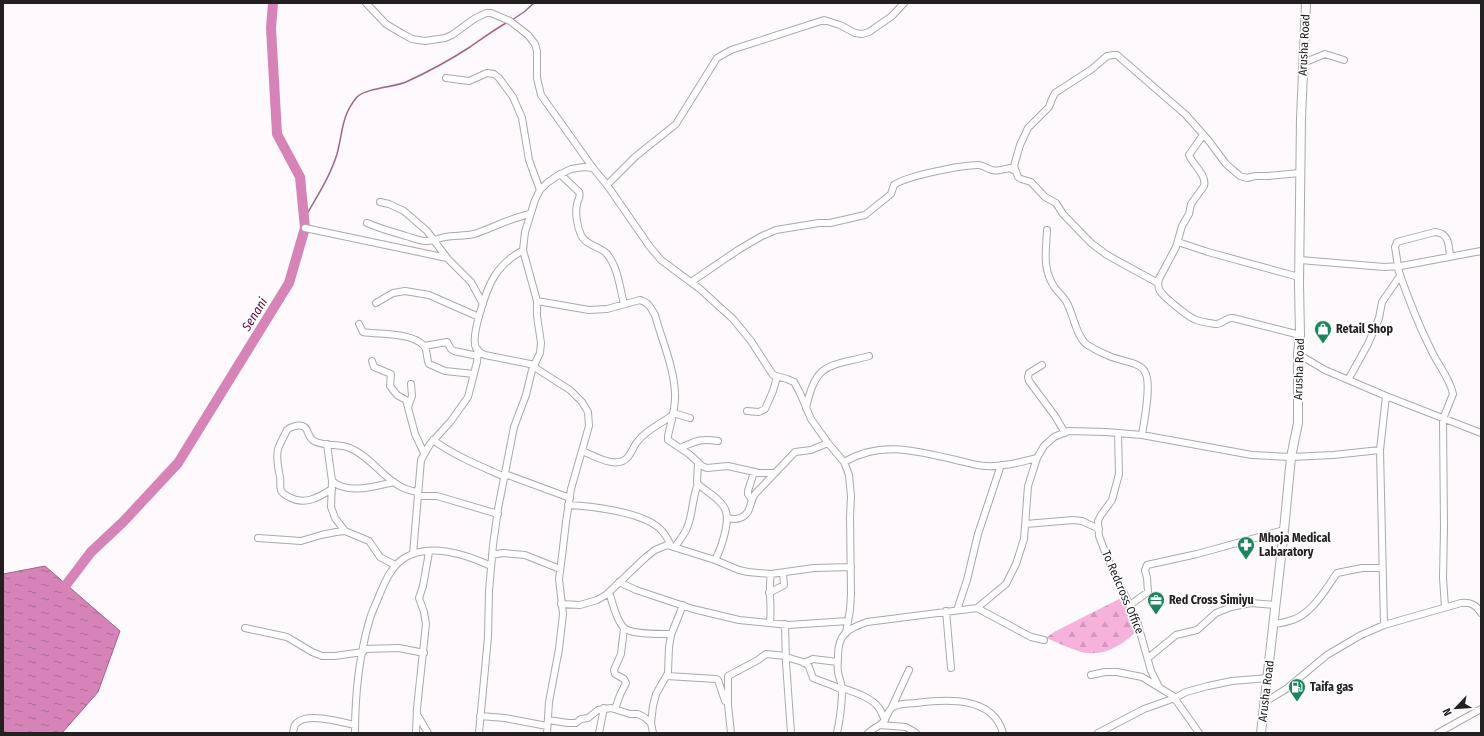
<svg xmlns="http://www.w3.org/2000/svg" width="1484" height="736" viewBox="0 0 1484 736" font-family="'Fira Sans Condensed',sans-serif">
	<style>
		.forest { fill: url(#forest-firs) }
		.water { fill: url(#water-ripples); stroke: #a0668a }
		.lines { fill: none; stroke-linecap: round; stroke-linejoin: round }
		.stream { stroke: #a0668a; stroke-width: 1.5 }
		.river { stroke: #d684b7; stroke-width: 10 }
		.minor-casing { stroke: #ada8ab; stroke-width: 8 }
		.major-casing { stroke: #ada8ab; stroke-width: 10 }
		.minor { stroke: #fff; stroke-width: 6 }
		.major { stroke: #fff; stroke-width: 8 }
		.labels { text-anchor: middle; stroke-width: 3.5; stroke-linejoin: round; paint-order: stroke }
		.street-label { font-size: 12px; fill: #222021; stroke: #fff }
		.poi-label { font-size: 12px; font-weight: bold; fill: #222021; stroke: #fff; text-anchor: start }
		.water-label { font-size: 13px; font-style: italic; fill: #591043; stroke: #fff }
	</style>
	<defs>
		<pattern id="forest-firs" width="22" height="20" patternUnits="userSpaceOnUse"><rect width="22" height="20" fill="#f7b2db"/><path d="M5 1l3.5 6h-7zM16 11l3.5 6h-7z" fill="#d399bc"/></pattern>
		<pattern id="water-ripples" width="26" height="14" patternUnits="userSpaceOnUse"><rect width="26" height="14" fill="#d684b7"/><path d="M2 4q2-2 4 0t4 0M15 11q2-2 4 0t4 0" fill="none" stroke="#ad6c94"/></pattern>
	</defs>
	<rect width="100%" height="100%" fill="#fef9fc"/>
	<path class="forest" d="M1125,596l12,35c-14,13 -29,24 -49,22 -9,0 -32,-11 -42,-15l8,-6z"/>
	<path class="water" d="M45,566l75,65 -22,61 -36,41h-59v-159z"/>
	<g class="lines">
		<path class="stream" d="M512,20l12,-8 10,-9
			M304,219c12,-21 26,-42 33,-65 6,-22 4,-38 20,-57 9,-9 38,-10 49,-15 22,-10 44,-22 64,-35 13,-9 25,-18 38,-25"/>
		<path class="river" d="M66,585l25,-33 32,-30 55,-59 111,-180 16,-55 -5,-51 -23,-43 -6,-106 2,-25"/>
		<g class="minor-casing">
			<path id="minor" d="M366,3l20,21 15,9 11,6 13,2 20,-3 7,-3 22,-16 12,-6h5l19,8 18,14 7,9 2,7v27l4,17 52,73 14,17 43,62 11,13 39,29 33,30 18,22 22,34 14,4 7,3 6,11 11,26 17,24 16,19 5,13 2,21 -1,21 1,77 -1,16 -4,23
				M1303,63l22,-9 19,6
				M446,78l23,3 18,-8 7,1 5,4 14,19 9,21 7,42 11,30
				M1203,135l-14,20c4,10 18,20 15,31l-13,18 -2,10 -7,12 -6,21 -17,32c-1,4 -1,9 1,12 4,6 27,25 34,28 6,3 15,4 22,5 7,0 10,-7 17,-6l67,17
				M560,174l19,18c2,5 -1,7 -2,12 -2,9 0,22 4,31 5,11 19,11 26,19 11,13 13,35 17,50
				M607,185l28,-28 41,-33 41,-66 14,-8 93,-30 16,5 15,8 7,1 7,-2 23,-16 12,-13
				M380,202l9,2 15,7 23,20 20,27 24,24 12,22
				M367,223c14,6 26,9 39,13 11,3 17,7 28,4
				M305,228l142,30
				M1047,230c-1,22 -5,39 8,58 4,5 9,9 12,15 6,11 9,32 19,41 6,4 14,8 21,11 10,6 33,6 38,17 7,12 -1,49 -3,63
				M435,240c12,-6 26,-3 39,-6 19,-6 36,-16 56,-20
				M1178,242l30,10 91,25
				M523,250c-12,7 -22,15 -29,27 -7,11 -24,59 -18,71 2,3 6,6 9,7l50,10
				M1300,260l84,7 17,-1 80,-15
				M1397,266c10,30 21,58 35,86 7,14 18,27 21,42l-10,25 1,109 -1,50 2,29
				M1398,266l-3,-19 2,-5 38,-10c14,1 14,13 15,25
				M691,282l47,-32 24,-14 14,-6 43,-7h11l35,-8 26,-21 3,-9c12,-9 68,-20 84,-20 5,0 9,4 14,5 6,2 12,-1 18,-2l5,3
				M1158,283l-51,-28 -16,-12 -28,-29 -7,-11 -11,-6 -14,-15 -10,-3 -3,-2 -4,-11 6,-21 8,-17 21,-21 3,-8 3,-6 37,-24 15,-13 7,-1h3l69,60 23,26 17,23 14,12 7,2 8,-2h13l32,-3
				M537,301l52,9 18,-1 33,-9c8,2 11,8 15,15 7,26 19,52 20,78 1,15 -4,29 -7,43v4l21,14 13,12 5,2 21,-2 31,7h16
				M376,303l17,-10 12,-2 24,4 50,22
				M359,324l4,8c16,3 49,0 61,14 4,5 2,12 5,18l16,7 29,3
				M424,346l23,-4 4,7 3,2 24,5
				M1298,354l27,16 61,26 95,37
				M372,361l2,6 17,7 -1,12 7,9 9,5 9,34 9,19
				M1042,365l-13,8 -1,4 1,4 26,35 10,17
				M534,367l36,23 12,12 6,10 1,14 -18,63 -5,33 -4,34 -3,23 4,35 -4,35 -10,53 -2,31
				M1348,380l20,-36 11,-26 3,-16 18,-26
				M408,407l4,-11 -1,-12
				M806,408c10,-47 23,-41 63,-52
				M747,411l12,1 6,-3 8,-18 4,-14
				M673,413l17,5
				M1118,433l1,41 -7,26 -11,15 -3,6 1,15 8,21 30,64 14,50 8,16
				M433,440c22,16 47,26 72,37
				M327,444l5,37 -1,26 4,11 10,13 24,10 11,16 15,8
				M680,448c16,-7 21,-10 38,-7
				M582,451c13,5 35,19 46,6 4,-5 6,-12 10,-16 8,-11 24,-18 35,-26
				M698,462l-1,21c9,9 22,14 28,26 6,11 -4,40 -10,51
				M844,462c37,-22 73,-11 112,-2 10,2 20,6 30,6 17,1 35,-4 51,-8
				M505,474l65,24
				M332,481c16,14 43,5 62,1
				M332,489c-13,8 -27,17 -43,8 -2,-1 -6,-3 -7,-5 -3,-3 -1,-11 -2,-15 -2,-9 -4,-19 -2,-28 2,-6 6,-13 9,-19 3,-3 5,-3 8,-4 16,-3 10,10 19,15 11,6 25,2 36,7 19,8 31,27 48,37 6,4 13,6 20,7
				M418,496h19l61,18
				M752,500l-4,-6v-3l6,-19
				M568,505c24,1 73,7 91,23 6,5 9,11 12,18
				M727,519c4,-1 8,1 13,-1 12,-4 9,-16 15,-24l40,-42 16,-2 17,-7
				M1026,524l47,-4 9,1 17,8
				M258,538l43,3 20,-6 15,-3 9,-1
				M675,547c4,-6 9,-12 12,-19 6,-14 5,-30 11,-44
				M413,554l8,-94 9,-16 21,-23 17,-24 9,-35 1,-12
				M492,555l11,-2 22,2 35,14
				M619,582l17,8 57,19 46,11 49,5 60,-4
				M609,592c4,12 6,25 14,35 7,8 37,7 48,7
				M769,593l15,-8 -1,-12
				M561,604l19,1 17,-5 9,-5 40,-38 9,-7 12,-5 48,15 24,10 9,2 23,2 43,-6 37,-1
				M1130,605l18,-13 -1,-14 -2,-8 2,-5 50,-11 87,-24
				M977,608l54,29 13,3
				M957,610l10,-30 11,-46 23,-69
				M946,611l5,57
				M770,622c2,-16 -2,-31 1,-48
				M785,624l1,39 5,70
				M1274,624c5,-1 10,-1 15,-3 22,-5 36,-31 48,-48l25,-5h20
				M1384,625l-4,-175 6,-54
				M245,628l42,9 25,15 10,4h13l28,-4
				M363,649l36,-1 25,5
				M786,657l20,6 3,4 4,11 21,8 8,4
				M1148,658l28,-23 21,-5 19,-17 15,-6 20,-4 25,2
				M804,663l9,-4 25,3
				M1091,675l14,-3h12l25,5 31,19 26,37
				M667,676l49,3 2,1 7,21
				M842,688c12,4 29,9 37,20 2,3 4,8 6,12
				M1265,702l21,-13 41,-34 34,-20 23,-10 77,-22c10,-1 15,2 20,10
				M892,707l17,-37
				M615,709l5,-14 6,-12 -2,-4 -9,-5 -1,-4 7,-16 3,-26
				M418,716l10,17
				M480,716l25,2 42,8
				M548,720l20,3h8l5,-4 7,-1 10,-8 13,-2 19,6h8l6,3 7,6
				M880,725l26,2 10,6
				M293,733c1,-5 1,-9 5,-11 12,-9 43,0 57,3
				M355,733c0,-36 4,-76 14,-111 2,-9 7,-18 10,-26 6,-15 13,-31 27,-39 25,-14 61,-2 85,9
				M416,733l1,-25 9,-84 -2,-12 -5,-14 4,-12 6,-34
				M479,733l9,-96 1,-46 4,-46 5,-36 16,-82 12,-32 6,-25 8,-17 1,-10 -4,-27v-15l-14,-51 2,-18 10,-32 5,-10 7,-7 10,-7 14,-7 13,-2 9,1
				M599,733l5,-25
				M653,733l-2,-10 2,-17 3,-12 12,-21 1,-26 2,-12 12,-30
				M731,733l-3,-28v-29l30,-16 8,-6 20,2
				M837,733c3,-14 5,-28 5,-43 0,-6 -3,-12 -4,-18 -1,-5 0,-11 0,-16 0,-22 9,-27 29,-34l110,-14 29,-24 10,-20 8,-25 4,-53 9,-28 7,-12 10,-9 14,-6 38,1 36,3 110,20 39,2 42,-2 47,-5
				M868,733c5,-5 11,-6 15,-11 5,-5 4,-13 12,-16 7,-3 15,-2 21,-3 31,-4 77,-7 87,30
				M1098,733l46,-24 31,-11 11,-6 22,-6 24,-5 36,-3
				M1438,733l43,-24"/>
		</g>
		<g class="major-casing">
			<path id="major" d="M1261,733l23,-203 7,-73 7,-34v-69l2,-19 -1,-51 2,-166 5,-115"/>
		</g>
		<use href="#minor" class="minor"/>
		<use href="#major" class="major"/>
	</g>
	<defs>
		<g id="shop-pin" transform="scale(0.9)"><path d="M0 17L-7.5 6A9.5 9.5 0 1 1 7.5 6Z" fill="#1f845e" stroke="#fff"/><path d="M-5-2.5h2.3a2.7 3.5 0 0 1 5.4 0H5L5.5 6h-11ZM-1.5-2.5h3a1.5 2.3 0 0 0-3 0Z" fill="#fff"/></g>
		<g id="pharmacy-pin" transform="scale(0.9)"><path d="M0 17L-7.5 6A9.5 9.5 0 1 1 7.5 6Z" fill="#1f845e" stroke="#fff"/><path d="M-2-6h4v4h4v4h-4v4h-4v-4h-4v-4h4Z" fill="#fff"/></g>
		<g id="office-pin" transform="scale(0.9)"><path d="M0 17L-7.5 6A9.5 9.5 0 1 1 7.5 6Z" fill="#1f845e" stroke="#fff"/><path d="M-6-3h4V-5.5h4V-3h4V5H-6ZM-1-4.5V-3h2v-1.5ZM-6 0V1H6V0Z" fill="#fff"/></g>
		<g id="fuel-pin" transform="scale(0.9)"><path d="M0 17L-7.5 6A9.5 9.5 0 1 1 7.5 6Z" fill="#1f845e" stroke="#fff"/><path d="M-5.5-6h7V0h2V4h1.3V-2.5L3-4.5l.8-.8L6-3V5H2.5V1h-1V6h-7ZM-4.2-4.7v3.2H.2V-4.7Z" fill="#fff"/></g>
	</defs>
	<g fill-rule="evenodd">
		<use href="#shop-pin" x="1323" y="329"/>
		<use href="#pharmacy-pin" x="1246" y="545"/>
		<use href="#office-pin" x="1156" y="600"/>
		<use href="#fuel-pin" x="1297" y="687"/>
	</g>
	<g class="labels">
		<g class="street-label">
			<text transform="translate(1304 45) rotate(-87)" y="4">Arusha Road</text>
			<text transform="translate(1299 369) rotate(-88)" y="4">Arusha Road</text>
			<text transform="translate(1123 592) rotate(67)" y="4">To Redcross Office</text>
			<text transform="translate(1266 691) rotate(-83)" y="4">Arusha Road</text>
		</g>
		<g class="poi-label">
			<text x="1336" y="333">Retail Shop</text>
			<text x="1259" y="542">Mhoja Medical<tspan x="1259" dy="14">Labaratory</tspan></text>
			<text x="1169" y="604">Red Cross Simiyu</text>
			<text x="1310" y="691">Taifa gas</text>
		</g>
		<g class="water-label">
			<text transform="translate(254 314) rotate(-58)" y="5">Senani</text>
		</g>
	</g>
	<rect width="1484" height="736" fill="none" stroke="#222021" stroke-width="8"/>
	<g transform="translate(1456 708) rotate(245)" stroke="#ffffff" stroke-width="3" paint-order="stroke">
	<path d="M0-3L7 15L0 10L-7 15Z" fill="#222021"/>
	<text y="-6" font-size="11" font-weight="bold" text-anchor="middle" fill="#222021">N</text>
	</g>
</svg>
